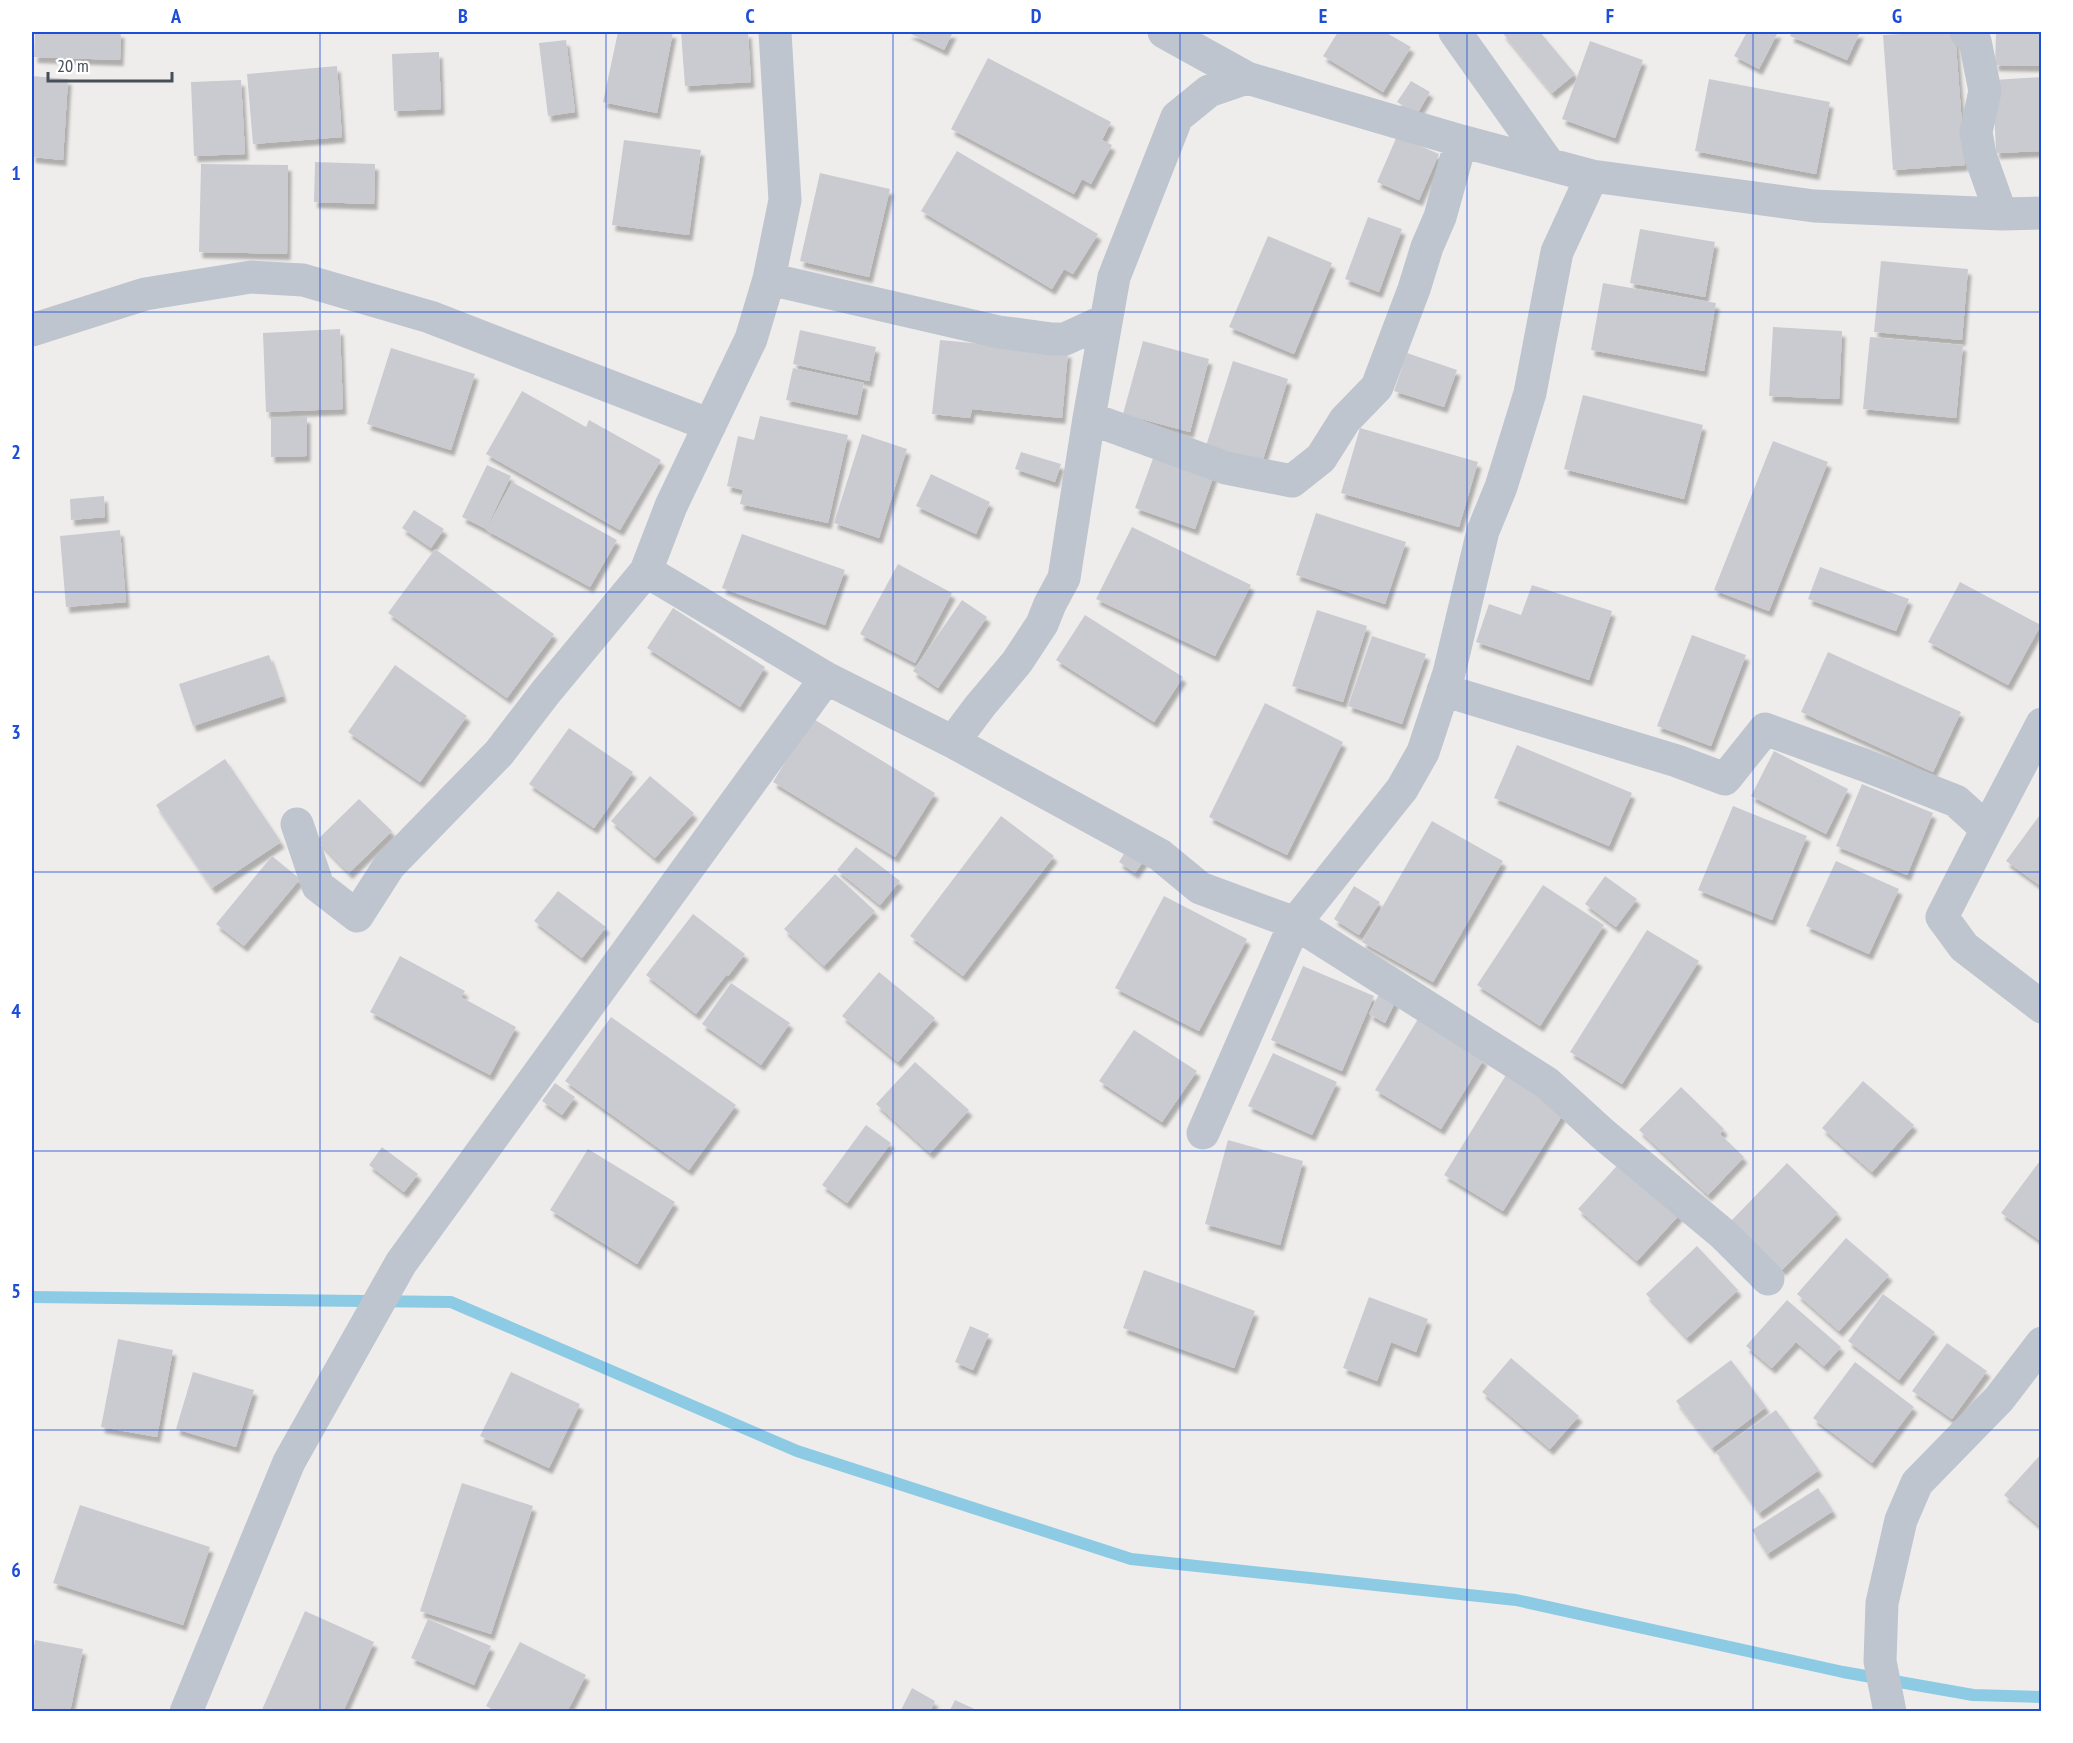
<svg xmlns="http://www.w3.org/2000/svg" width="2073" height="1743" viewBox="0 0 2073 1743" font-family="'PT Sans Narrow',sans-serif">
	<style>
		.lines { fill: none; stroke-linecap: round; stroke-linejoin: round }
		.stream { stroke: #8dcbe4; stroke-width: 12 }
		.building { fill: #cacbd1; filter: url(#shadow) }
		.minor { stroke: #bec5ce; stroke-width: 33 }
		.tertiary { stroke: #bec5ce; stroke-width: 33 }
		.grid { fill: none; stroke: #1d4ed8; stroke-width: 1.5; stroke-opacity: 0.55 }
		.neatline { fill: none; stroke: #1d4ed8; stroke-width: 2 }
		.grid-label { font-size: 20px; text-anchor: middle; font-weight: bold; fill: #1d4ed8 }
	</style>
	<defs>
		<filter id="shadow"><feDropShadow dx="3.5" dy="6" stdDeviation="1.5" flood-color="#0004"/></filter>
	</defs>
	<rect width="100%" height="100%" fill="#efedec"/>
	<g class="lines">
		<path class="stream" d="M32,1297l419,5 346,149 334,108 385,41 327,72 130,23 69,2"/>
	</g>
	<path class="building" d="M35,32h86l-1,28 -86,-3z
		M618,32h55l-16,81 -54,-11z
		M681,32h67l3,50 -66,4z
		M907,32h46l-9,18z
		M1338,32h47l26,15 -28,45 -60,-36z
		M1502,32h38l35,42 -23,19z
		M1747,32h31l-19,37 -25,-13z
		M1792,32h68l-13,28 -57,-24z
		M1938,32h17l10,133 -72,5 -10,-135z
		M1996,32h46v34l-47,-1z
		M566,40l9,72 -27,4 -9,-73z
		M1590,41l53,19 -28,78 -53,-19z
		M439,52l2,57 -47,2 -2,-57z
		M988,58l123,64 -9,18 10,5 -21,39 -9,-5 -8,15 -123,-65z
		M337,66l5,71 -89,7 -6,-70z
		M32,76l36,3 -5,81 -31,-3z
		M2042,77v74l-46,2 -3,-73z
		M1709,79l121,23 -14,72 -121,-23z
		M241,80l4,74 -51,2 -3,-74z
		M1411,81l19,11 -13,22 -20,-12z
		M1397,136l42,18 -20,46 -42,-18z
		M624,140l77,10 -12,85 -77,-10z
		M957,151l141,83 -25,40 -9,-5 -12,20 -131,-78z
		M315,162l60,2 -1,40 -60,-2z
		M201,164l87,1 -1,89 -88,-2z
		M820,173l70,16 -21,88 -69,-16z
		M1368,217l34,12 -23,63 -34,-13z
		M1640,229l75,13 -10,55 -75,-14z
		M1268,236l64,27 -38,91 -65,-27z
		M1881,261l87,8 -6,71 -88,-8z
		M1603,283l113,20 -12,68 -113,-21z
		M1773,327l69,4 -3,68 -70,-3z
		M340,329l3,80 -77,3 -3,-79z
		M800,330l76,17 -7,34 -76,-17z
		M1870,337l93,8 -7,73 -93,-9z
		M940,340l128,12 -6,66 -90,-9 -2,9 -38,-4z
		M1143,341l66,18 -19,73 -67,-18z
		M391,348l84,26 -24,76 -84,-26z
		M1407,353l50,17 -13,37 -50,-16z
		M1233,361l55,18 -27,87 -56,-17z
		M793,368l71,15 -7,32 -71,-15z
		M522,391l64,36 3,-7 72,40 -41,70 -134,-76z
		M1583,395l120,30 -19,74 -120,-30z
		M760,416l88,19 -20,88 -88,-19 3,-14 -16,-4 11,-50 16,4z
		M271,417h36v39l-36,1z
		M1360,428l118,34 -19,65 -118,-34z
		M862,434l45,15 -28,89 -45,-15z
		M1773,441l55,21 -59,149 -55,-21z
		M1156,450l59,22 -20,57 -60,-21z
		M1021,452l40,12 -6,18 -40,-13z
		M487,465l24,11 -25,53 -24,-12z
		M931,474l59,28 -14,32 -60,-28z
		M512,482l105,58 -27,47 -104,-57z
		M104,496l1,21 -34,3 -1,-21z
		M414,510l30,19 -13,19 -29,-20z
		M1316,513l90,29 -21,62 -89,-29z
		M1132,527l119,58 -36,71 -119,-57z
		M120,530l6,72 -60,5 -6,-71z
		M742,534l103,36 -20,55 -103,-37z
		M435,549l119,85 -47,64 -119,-85z
		M898,564l54,29 -37,70 -55,-29z
		M1820,567l89,32 -13,32 -88,-32z
		M1960,582l81,43 -33,60 -80,-43z
		M1532,585l80,26 -23,69 -113,-38 13,-38 32,11z
		M962,600l25,17 -49,71 -25,-17z
		M673,608l92,59 -25,40 -93,-59z
		M1317,610l50,16 -24,76 -51,-16z
		M1085,615l98,62 -29,45 -98,-62z
		M1692,635l54,20 -35,91 -54,-20z
		M1372,636l54,18 -24,70 -54,-18z
		M1828,652l133,60 -28,60 -132,-60z
		M269,655l14,41 -90,30 -14,-42z
		M395,665l72,51 -47,66 -72,-50z
		M1265,703l78,39 -56,113 -78,-38z
		M812,718l123,75 -40,64 -122,-75z
		M569,728l64,44 -39,56 -65,-44z
		M1517,745l115,48 -23,53 -115,-48z
		M1774,751l74,38 -22,45 -75,-38z
		M225,759l56,83 -69,46 -56,-83z
		M650,776l44,37 -39,45 -44,-37z
		M1862,784l71,29 -26,62 -71,-29z
		M359,799l33,32 -43,42 -32,-33z
		M1733,806l74,30 -35,84 -74,-30z
		M2042,812v75l-36,-26z
		M1001,816l53,40 -91,120 -53,-40z
		M1432,821l71,40 -70,121 -71,-40z
		M1130,844l17,12 -12,17 -16,-11z
		M856,847l44,34 -20,24 -43,-35z
		M272,856l28,23 -56,67 -28,-22z
		M1836,861l63,28 -30,65 -63,-28z
		M835,874l40,37 -51,55 -40,-37z
		M1605,876l32,23 -21,28 -31,-23z
		M1543,885l61,40 -64,101 -63,-41z
		M1354,886l26,16 -21,33 -25,-16z
		M558,891l48,36 -24,31 -48,-37z
		M1164,896l83,43 -48,92 -84,-43z
		M693,914l52,40 -17,22 -1,-2 -31,40 -50,-39z
		M1647,930l52,31 -77,123 -52,-32z
		M400,956l65,35 -4,6 55,30 -26,48 -120,-63z
		M1303,966l71,30 -32,75 -71,-31z
		M879,972l56,46 -37,44 -56,-46z
		M731,983l59,40 -29,42 -59,-41z
		M1382,988l16,8 -13,27 -16,-9z
		M611,1017l125,88 -47,65 -124,-89z
		M1418,1019l66,40 -43,70 -66,-39z
		M1134,1030l63,41 -35,51 -63,-41z
		M1273,1053l64,29 -25,53 -64,-29z
		M915,1062l54,48 -39,43 -54,-49z
		M1506,1075l59,36 -62,100 -59,-36z
		M1863,1081l51,44 -42,47 -50,-44z
		M555,1083l20,14 -13,18 -20,-14z
		M1681,1087l43,42 -4,5 24,23 -36,38 -69,-65z
		M866,1125l25,18 -44,60 -25,-18z
		M1228,1140l75,21 -23,84 -75,-21z
		M382,1147l36,27 -14,18 -35,-27z
		M588,1149l87,53 -38,62 -87,-54z
		M1624,1158l59,53 -46,50 -59,-52z
		M2042,1158v84l-41,-29z
		M1787,1163l51,50 -56,57 -51,-49z
		M1846,1238l43,37 -50,56 -42,-37z
		M1697,1246l41,44 -51,48 -41,-44z
		M1144,1270l111,41 -21,57 -111,-40z
		M1883,1294l52,38 -36,48 -51,-39z
		M1369,1297l59,22 -12,33 -25,-10 -14,39 -34,-13z
		M1787,1300l54,47 -17,19 -28,-24 -24,26 -26,-22z
		M970,1326l19,8 -16,36 -18,-8z
		M118,1339l55,11 -16,87 -56,-10z
		M1947,1343l40,28 -35,48 -40,-28z
		M1511,1358l68,58 -29,33 -68,-57z
		M1731,1360l35,47 -54,41 -36,-47z
		M1855,1362l59,45 -42,56 -59,-45z
		M193,1372l61,18 -18,57 -60,-18z
		M511,1372l69,32 -31,64 -69,-32z
		M1776,1410l43,60 -60,43 -43,-61z
		M2042,1453v75l-38,-33z
		M462,1483l71,23 -42,128 -71,-23z
		M1818,1488l15,23 -66,43 -15,-24z
		M80,1505l130,42 -27,78 -130,-42z
		M305,1611l69,31 -31,70h-82z
		M428,1619l63,27 -17,39 -63,-27z
		M35,1640l48,9 -13,63h-38v-54z
		M520,1642l66,33 -19,37h-70l-11,-6z
		M912,1688l23,13 -5,11h-30z
		M955,1700l26,12h-32z"/>
	<g class="lines">
		<path class="minor" d="M1164,32l83,46 214,63 131,35 222,30 187,8 41,-1
			M1455,32l93,131
			M1966,32l9,9 10,50 -9,41 4,23 21,59
			M769,279l230,53 53,7h13l41,-19
			M32,330l113,-36 106,-17 52,3 127,37 280,108
			M1089,418l137,50 66,13 29,-23 24,-38 32,-33 37,-98 13,-42 13,-30 21,-76
			M646,571l180,107 127,64 207,113 40,33 95,35 252,160 56,51 120,100 45,45
			M1443,690l234,71 48,18 40,-50 99,36 92,36 31,28 -45,88 22,30 78,60
			M953,742l27,-36 37,-44 25,-38 8,-20 14,-26 25,-160 25,-141 63,-160 32,-26 38,-13
			M297,824l21,62 39,30 32,-50 110,-113 46,-60 101,-122 25,-65 80,-167 18,-60 16,-79 -10,-168
			M1987,829l55,-105
			M1203,1133l92,-210 107,-134 21,-37 26,-79 34,-142 18,-44 29,-94 27,-141 35,-76
			M186,1712l103,-250 112,-199 425,-585"/>
		<path class="tertiary" d="M1890,1712l-10,-51 2,-58 19,-83 16,-37 82,-84 43,-56"/>
	</g>
	<path class="grid" d="M320,32v1680M606,32v1680M893,32v1680M1180,32v1680M1467,32v1680M1753,32v1680M32,312h2010M32,592h2010M32,872h2010M32,1151h2010M32,1430h2010"/>
	<rect width="2073" height="1743" fill="none" stroke="#ffffff" stroke-width="66"/>
	<path d="M48 72v9h124v-9" fill="none" stroke="#464e58" stroke-width="3"/>
	<text x="57" y="72" font-size="18" fill="#464e58" stroke="#ffffff" stroke-width="4.5" paint-order="stroke">20 m</text>
	<rect x="33" y="33" width="2007" height="1677" class="neatline"/>
	<g class="grid-label">
		<text x="176" y="23">A</text>
		<text x="463" y="23">B</text>
		<text x="750" y="23">C</text>
		<text x="1036" y="23">D</text>
		<text x="1323" y="23">E</text>
		<text x="1610" y="23">F</text>
		<text x="1897" y="23">G</text>
		<text x="16" y="180">1</text>
		<text x="16" y="459">2</text>
		<text x="16" y="739">3</text>
		<text x="16" y="1018">4</text>
		<text x="16" y="1298">5</text>
		<text x="16" y="1577">6</text>
	</g>
</svg>
